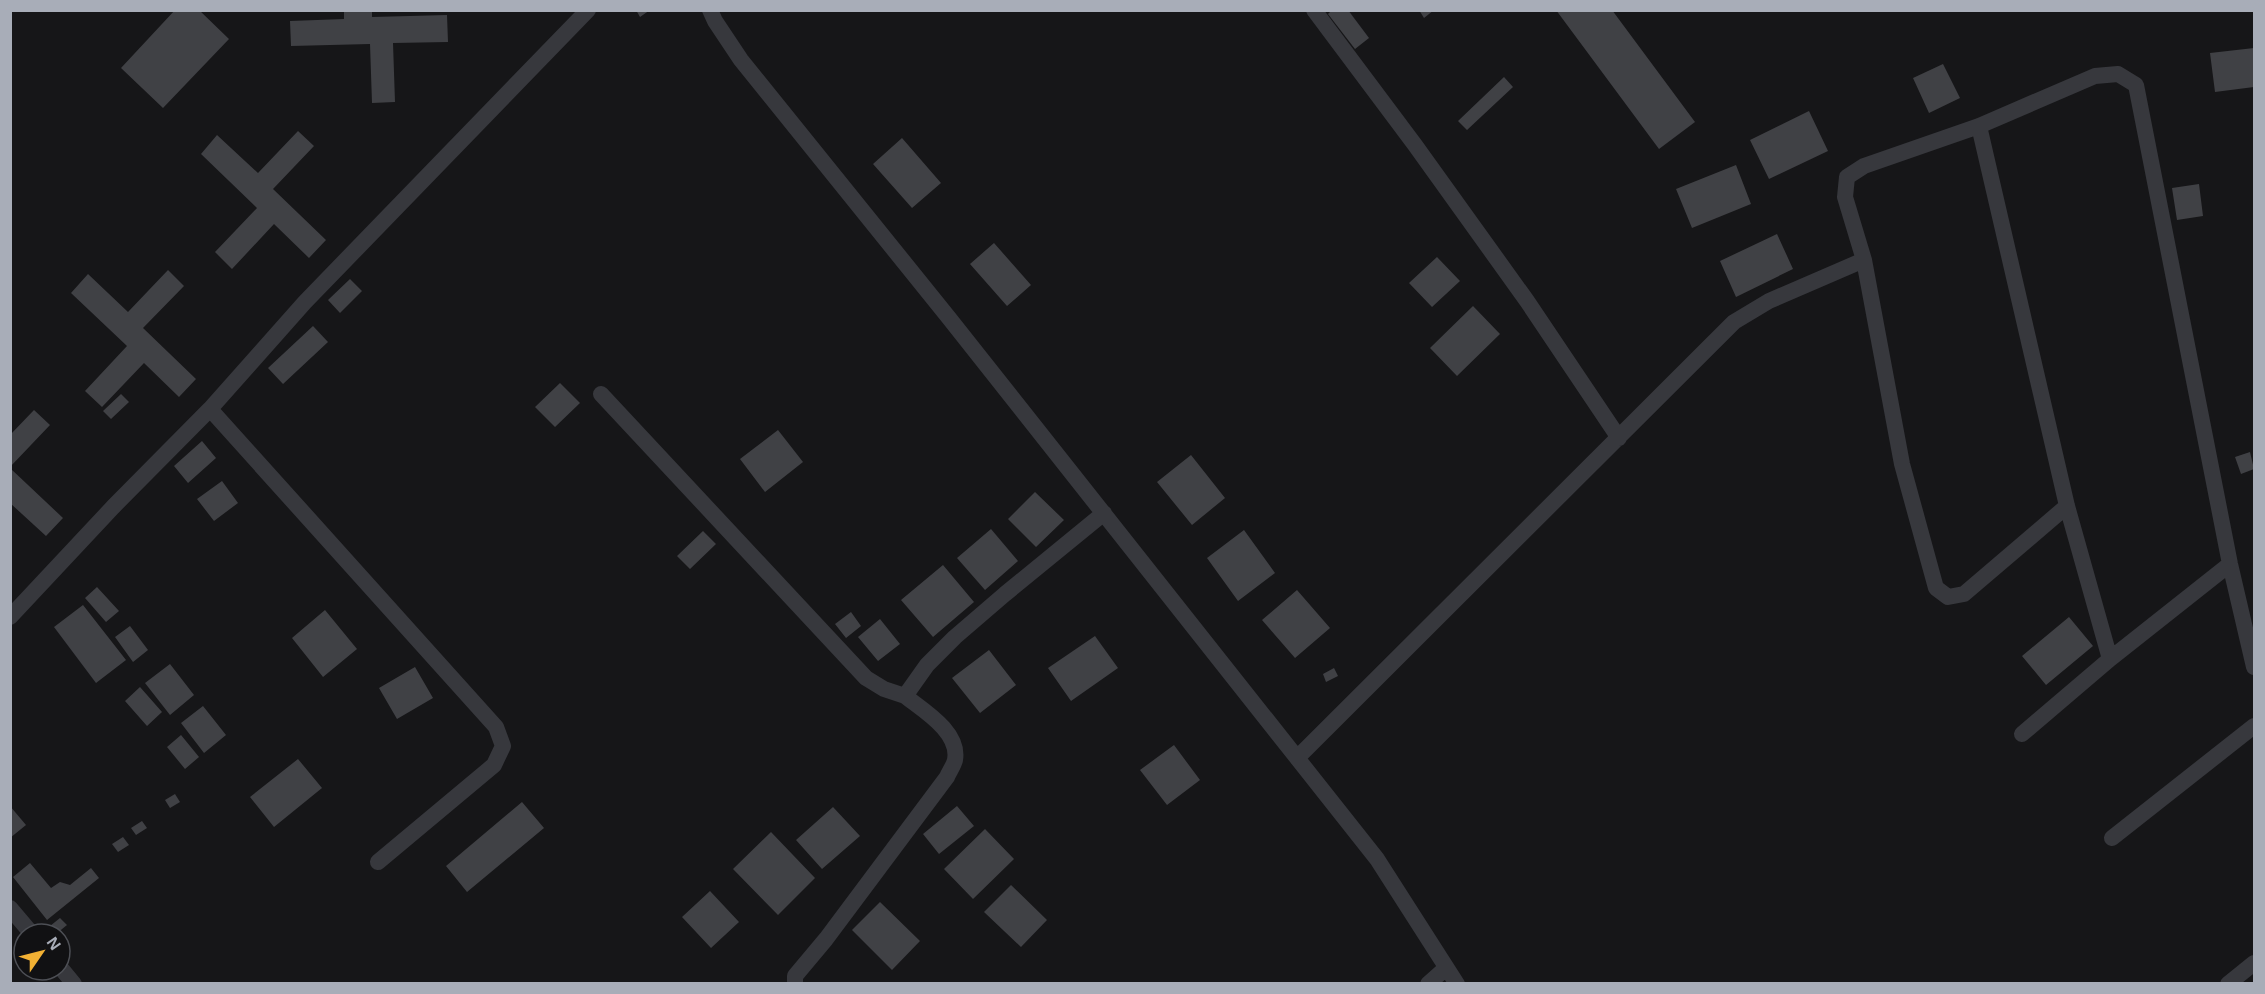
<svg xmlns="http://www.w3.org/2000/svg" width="2265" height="994" viewBox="0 0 2265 994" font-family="Arial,sans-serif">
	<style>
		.building { fill: #404145 }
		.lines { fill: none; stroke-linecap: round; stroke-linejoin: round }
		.minor { stroke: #37383d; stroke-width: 16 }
	</style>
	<rect width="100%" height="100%" fill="#161618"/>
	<path class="building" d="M175,10h24l30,29 -66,69 -42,-40z
		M344,10h28v7l75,-2 1,27 -55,1 2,59 -23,1 -2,-59 -79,2 -1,-25 54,-2z
		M636,10h14l-10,7z
		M1332,10h16l21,28 -14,11 -27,-35z
		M1419,10h15l-10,8z
		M1556,10h56l83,112 -36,27z
		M2254,48v39l-39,5 -5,-39z
		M1943,64l17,34 -31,15 -16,-35z
		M1504,77l9,10 -46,43 -9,-9z
		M1809,111l19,40 -59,28 -19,-39z
		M298,131l16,15 -41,43 53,51 -17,18 -35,-34 -42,45 -17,-17 42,-44 -56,-54 16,-19 41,38z
		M902,138l39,45 -29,25 -39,-44z
		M1736,165l15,39 -59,24 -16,-39z
		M2199,184l4,32 -26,4 -5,-32z
		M1777,234l16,35 -57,28 -16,-36z
		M994,243l37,42 -24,21 -37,-42z
		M1437,257l23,24 -28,26 -23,-24z
		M168,270l16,16 -41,42 53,51 -17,18 -35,-34 -42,44 -17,-16 42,-45 -56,-53 17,-19 40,38z
		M350,279l12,12 -22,22 -12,-13z
		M1473,306l27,28 -43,42 -27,-28z
		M313,326l15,16 -45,42 -15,-16z
		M560,383l20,20 -25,24 -20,-20z
		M121,394l8,8 -18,17 -8,-8z
		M34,410l16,15 -40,42v-32z
		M778,430l25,32 -38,30 -25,-33z
		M202,441l14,17 -28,25 -14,-17z
		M2250,452l4,17 -13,5 -6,-17z
		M1191,455l34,43 -33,27 -35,-43z
		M10,468l53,50 -17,18 -36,-33z
		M222,481l16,22 -24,18 -17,-22z
		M1035,492l29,28 -28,27 -28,-28z
		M991,529l27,32 -33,29 -28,-32z
		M1244,530l31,43 -37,28 -31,-43z
		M703,531l13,13 -26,25 -13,-13z
		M943,565l31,37 -41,35 -32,-37z
		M97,587l22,24 -13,11 -21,-24z
		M1297,590l33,38 -35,30 -33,-38z
		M83,605l43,55 -30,23 -42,-56z
		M325,610l32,39 -34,28 -31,-39z
		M851,612l10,14 -15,12 -11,-14z
		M2069,617l24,29 -47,39 -24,-29z
		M880,619l20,25 -22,17 -20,-24z
		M130,626l18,24 -15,12 -18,-25z
		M1095,636l23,32 -47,33 -23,-33z
		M989,650l27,35 -36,28 -28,-35z
		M170,664l24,31 -24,20 -25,-32z
		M415,667l18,31 -36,21 -18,-31z
		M1334,668l4,8 -12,6 -3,-8z
		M140,687l22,25 -15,14 -22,-25z
		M203,706l23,29 -22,18 -23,-30z
		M181,735l18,22 -14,12 -18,-22z
		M1174,745l26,35 -33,25 -27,-35z
		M298,759l24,29 -48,39 -24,-30z
		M175,794l5,8 -10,6 -5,-8z
		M522,802l22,26 -77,64 -21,-26z
		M10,806l16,19 -16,13z
		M957,806l17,20 -35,28 -16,-20z
		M833,807l27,29 -38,33 -26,-29z
		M142,821l5,7 -11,7 -5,-7z
		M985,829l29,30 -41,40 -29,-30z
		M771,832l44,46 -37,37 -45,-46z
		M123,837l6,8 -11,7 -6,-8z
		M30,863l21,25 9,-6 10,3 21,-17 8,10 -52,42 -34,-43z
		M1011,885l36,35 -26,27 -37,-35z
		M710,891l29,31 -28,26 -29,-31z
		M880,902l40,39 -28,29 -40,-40z
		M60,918l7,7 -11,9h-7l-4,-4z"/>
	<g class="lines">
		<path class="minor" d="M710,10l5,11 26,39 208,258 428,541 80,125
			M1314,10l101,135 112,156 92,137
			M1979,126l88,380 43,153
			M601,394l265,284 18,11 21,7
			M210,409l286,318 7,19 -9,19 -116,97
			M2067,506l-103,88 -16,3 -12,-9 -34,-124 -38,-204 -19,-63 2,-20 17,-11 115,-40 116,-50 23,-2 18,11 94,479 24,103
			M10,617l103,-110 97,-98 95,-107 283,-292
			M2022,734l88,-75 120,-95
			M1297,758l437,-436 35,-21 95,-41
			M2112,838l142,-112
			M10,908l22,26
			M60,967l14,17
			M795,984v-8l31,-37 121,-162c2,-5 7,-12 8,-17 5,-28 -31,-49 -50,-64l22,-31 28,-28 50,-43 99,-81
			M1428,984l18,-16
			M2228,984l26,-21"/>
	</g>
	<rect width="2265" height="994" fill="none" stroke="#a8adb8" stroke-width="24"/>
	<g transform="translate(42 952) rotate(55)"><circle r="28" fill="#111113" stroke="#4d4f55" stroke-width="1.5"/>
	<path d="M0-4.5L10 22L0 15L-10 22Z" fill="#f2b134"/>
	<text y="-9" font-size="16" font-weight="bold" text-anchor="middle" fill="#a8adb8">N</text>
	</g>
</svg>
